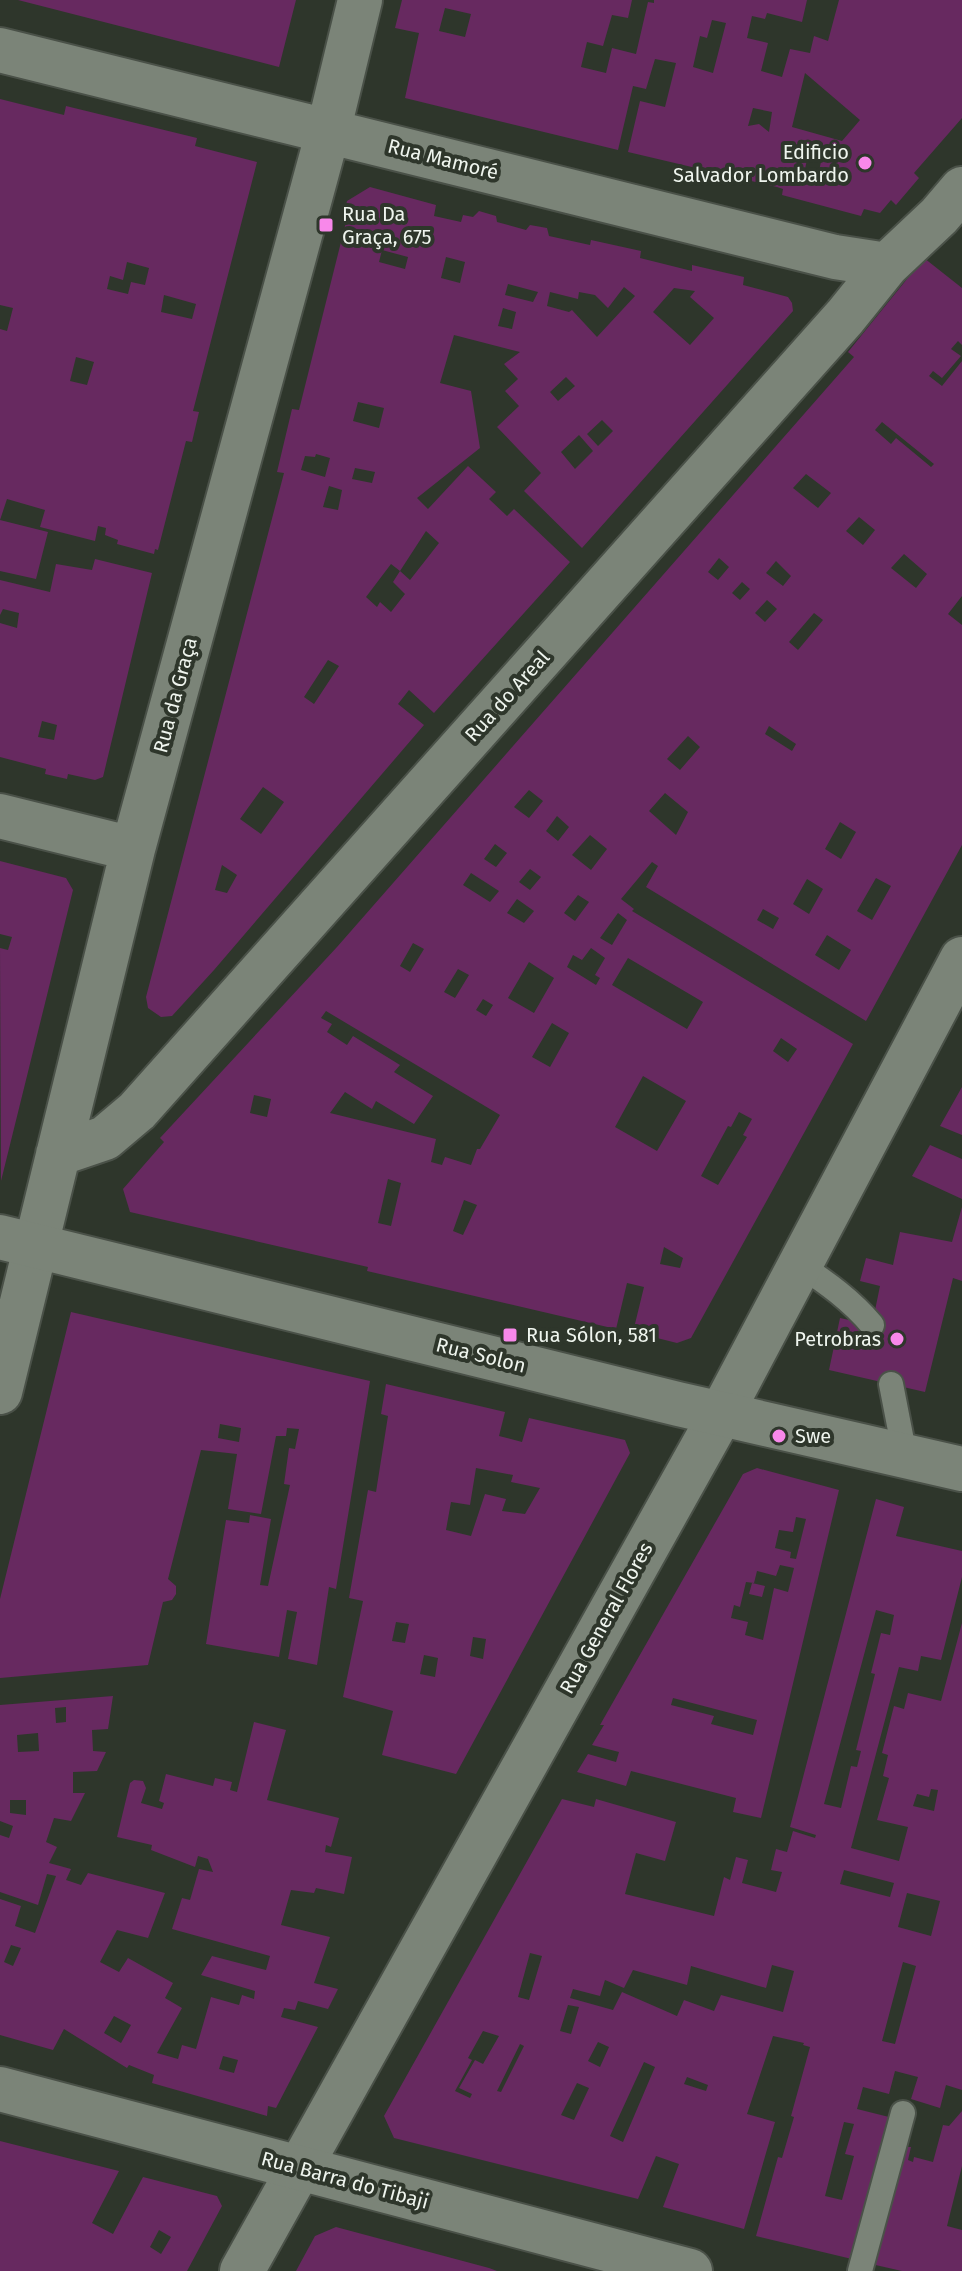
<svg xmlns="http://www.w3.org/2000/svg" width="962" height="2271" viewBox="0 0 962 2271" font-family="'Fira Sans',sans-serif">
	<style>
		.building { fill: #672960; fill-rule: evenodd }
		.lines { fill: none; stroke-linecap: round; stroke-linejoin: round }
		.service-casing { stroke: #4a5148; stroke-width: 28 }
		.minor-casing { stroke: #4a5148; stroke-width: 48 }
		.tertiary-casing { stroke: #4a5148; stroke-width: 48 }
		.service { stroke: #7b8478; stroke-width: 24 }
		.minor { stroke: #7b8478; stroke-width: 44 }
		.tertiary { stroke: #7b8478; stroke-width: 44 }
		.poi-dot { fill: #f888ea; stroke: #2e362b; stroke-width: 3 }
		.labels { text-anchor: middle; stroke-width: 8; stroke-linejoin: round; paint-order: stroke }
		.poi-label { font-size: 20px; fill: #eff5ee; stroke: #2e362b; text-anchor: start }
		.street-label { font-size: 20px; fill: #eff5ee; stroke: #2e362b }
	</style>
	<rect width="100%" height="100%" fill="#2e362b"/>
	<path class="building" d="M18,0h278l-17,67z
		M402,0h230l-4,18 -16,-3 -9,31 -16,-4 -6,25 25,6 6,-25 24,6 12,-52 6,1v-3h153l-5,22 -35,-9 -2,6 -13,-3 -5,22 21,5 -7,28 21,6 8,-28 20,4 4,-17 14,5 11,-41h123v118l-48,55 5,5 -23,27 -5,-5 -11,13 -16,-4 -3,7 -79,-21 1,-6 -6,-2 -149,-35 12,-51 25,6 11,-44 -21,-4 -9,30 -13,-3 -15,64 -213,-52 14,-65 -24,-5zM445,8l26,6 -6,23 -26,-6zM712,20l14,3 -13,50 -20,-6 7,-31 7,2zM805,73l55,47 -18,21 -50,-14zM753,108l19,4 -3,20 -10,-8 -11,2zM808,155l14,2 -3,14 -14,-2z
		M0,99l64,16 2,-9 131,32 -2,8 62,16 -64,249 6,1 -7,30 -6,-1 -28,109 -3,-1 -1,5 -37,-10 1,-4 -13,-5 1,-7 -8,-2 -3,15 -55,-14 5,-17 -38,-11 -7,21 48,12 -12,47 -36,-8v-242l7,2 6,-23 -13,-3zM127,262l22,6 -4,17 -14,-3 -3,12 -21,-5 3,-13 13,4zM164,295l32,9 -4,15 -31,-7zM76,357l18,5 -7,23 -17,-4z
		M370,187l66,18 -2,11 27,6 2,-7 10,2 6,-6 17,5 1,6 29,8 4,-5 17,3 2,8 41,9 1,-5 50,11 -1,7 52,13v-6l52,12 -1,8 45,12 4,6 1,8 -211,237 -58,-57 17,-18 -44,-46 22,-21 -14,-15 13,-12 -14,-15 16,-12 -66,-17 -14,48 31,8 9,57 -63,50 11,11 40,-43 28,26 -7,7 18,17 7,-7 56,53 -136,151 -25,-23 -11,14 26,21 -210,245 -42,46 -11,1 -13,-9 -2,-11 138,-524 -7,-1 15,-63 7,1 47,-188 -4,-1 5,-20zM382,250l26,7 -3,12 -26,-7zM446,257l19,5 -5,21 -19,-5zM508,284l30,8 -5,10 -28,-7zM624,287l11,9 -38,41 -25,-27 -3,2 -22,-6 3,-14 28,7 1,-7 16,3 13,13zM674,288l21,3 -5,6 24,21 -24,27 -37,-33zM503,308l13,4 -4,17 -14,-3zM566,377l9,9 -17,15 -8,-9zM358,402l26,6 -5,20 -26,-7zM602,420l11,11 -15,15 -11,-12zM579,435l14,16 -18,18 -14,-17zM316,454l14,4 -5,19 -24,-7 4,-14 10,1zM355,468l20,4 -3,11 -20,-4zM329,486l13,4 -4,20 -15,-3zM426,531l13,12 -29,37 -10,-9 -7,11 12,12 -14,18 -11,-10 -3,5 -11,-10 25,-33 9,7zM328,660l11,6 -25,38 -10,-7zM263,787l21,15 -23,32 -21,-15zM222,865l15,10 -10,18 -12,-3z
		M924,258l38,30v57l-4,-4 -7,8 10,7 -19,22 -9,-7 -4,5 13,10 20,-25v235l-14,18 14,11v220l-96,176 -220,-134 12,-21 -6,-4 -31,37 13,10 -2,2 221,133 -162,294 -14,5 -44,-11 11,-45 -17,-4 -11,46 -249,-58 1,-4 -238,-55 -7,-23 41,-47 -4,-4 177,-191 517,-590 -6,-5zM882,422l52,42 -3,3 -35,-29 -5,6 -16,-14zM806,474l25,19 -13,15 -25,-20zM859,517l16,13 -12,15 -17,-14zM904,554l23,20 -11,14 -25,-20zM719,558l10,9 -11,13 -10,-8zM776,561l15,15 -8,10 -17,-13zM742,582l8,7 -10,11 -8,-7zM767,600l10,9 -12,13 -10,-9zM814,613l9,7 -25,30 -9,-8zM769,726l27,18 -4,7 -27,-17zM688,736l12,11 -20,23 -13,-11zM529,790l14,11 -14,17 -15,-11zM665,793l23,19 -12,23 -27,-24zM557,816l12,11 -11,14 -12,-10zM840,822l16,10 -15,27 -16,-10zM590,835l17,14 -16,21 -19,-15zM495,844l12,9 -11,14 -12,-8zM530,869l11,8 -11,13 -11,-8zM471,873l28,18 -9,11 -27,-17zM876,878l15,8 -19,34 -15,-9zM807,879l16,10 -14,25 -16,-10zM578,895l11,7 -14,19 -11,-8zM517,899l17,12 -10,12 -17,-10zM763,909l16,9 -6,11 -16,-9zM618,913l9,7 -15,25 -12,-7zM827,935l24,15 -12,20 -24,-15zM413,943l11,6 -14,23 -10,-6zM591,948l14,10 -10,17 5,3 -4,7 -29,-18 6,-12 9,5zM628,958l75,44 -16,27 -75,-44zM529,962l25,16 -20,35 -26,-15zM458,969l11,6 -14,23 -11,-6zM483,999l10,6 -7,11 -10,-6zM326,1011l174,104 -20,34h-3l-6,16 -26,-8 -3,8 -11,-3 5,-23 -106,-26 15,-21 27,17 4,-8 38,23 19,-28 -39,-24 6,-7 -47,-29 -6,9 -20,-13 5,-8 -11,-6zM552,1023l17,10 -19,34 -18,-10zM781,1038l16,11 -9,13 -15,-11zM643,1076l43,25 -29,50 -42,-24zM254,1095l17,4 -4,18 -17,-4zM739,1112l13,7 -9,16 4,2 -29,48 -17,-9 27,-50 3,1zM388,1179l13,4 -10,43 -13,-3zM464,1200l13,5 -14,30 -10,-4zM664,1247l19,11 -3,10 -20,-4z
		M95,559l57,14 -49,204 -8,3 -27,-6 -1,5 -22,-5 1,-5 -46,-12v-134l17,5 2,-15 -16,-4 -3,6v-35l50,12 6,-28 36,6zM42,721l15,4 -3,15 -16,-3z
		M0,861l66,17 7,12 -72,291 -1,-233 8,2 4,-13 -12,-3z
		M962,1087v48l-22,-9z
		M930,1145l32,14v40l-50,-23z
		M962,1207v74l-9,-3 -28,114 -96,-22 11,-52 32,7 8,-39 -20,-5 6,-23 27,7 7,-33 52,10z
		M71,1312l299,69 -34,208 -7,-2 -12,78 -29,-6 9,-47 -10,-2 -8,47 -73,-13 20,-124 23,3 1,-8 21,4 -11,66 8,1 22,-101 -6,-1 5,-36 6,1 4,-20 -12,-1 -1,8h-10l-15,78 -33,-5 9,-55 -36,-4 -33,129 8,7v8l-4,6 -9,2 -15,63 -148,13v-79zM220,1424l21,4 -2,14 -21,-4z
		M386,1384l119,28 -6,24 23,6 7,-24 96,22 5,13 -174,321 -74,-19 11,-44 -50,-14 20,-96 -14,-3 19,-108 8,2 12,-76 -7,-2zM476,1468l37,7 -2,7 29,6 -15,26 -23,-3 4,-12 -21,-5 -14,42 -25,-6 5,-28 19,3zM396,1622l13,2 -4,19 -13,-2zM473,1637l13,2 -3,20 -13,-3zM424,1655l14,3 -3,19 -15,-3z
		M757,1468l82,22 -78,328 -28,-6 3,-14 -105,-27 -5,15 -49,-14 11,-18 28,8 3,-10 -27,-7 12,-20h-4l143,-251zM796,1517l10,2 -10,40 -6,-1 1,-6 -16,-4 4,-18 14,2zM780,1565l14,3 -6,24 -14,-4 -11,52 -18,-5 3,-13 -17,-4 3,-13 6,2 6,-25 8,1 3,-12 19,5zM673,1698l84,22 -4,15 -42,-11 3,-8 -43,-11z
		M876,1499l28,8 -8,29 66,15v26l-21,83 -20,-4 -3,15 -19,-4 -48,181 48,13 9,-34 -31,-7 12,-42 -6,-2 5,-21 -6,-2 12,-47 10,3 4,-16 33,8 21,-78v467l-16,-5 -6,23 -29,-9 7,-22 -23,-6 -6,23 -26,-7 -6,22 32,8 -33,143 -100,-24 22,-79 4,1 12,-41 -3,-1 19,-69 -7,-2 1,-2 -31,-7 -26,78 28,8 -31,107 -81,-22 16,-43 -23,-8 -18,43 -244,-61 -10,-22 178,-317 32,8 2,-8 80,23 -11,39 -29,-8 -11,41 89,22 10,-39 6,3 6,-23 12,3 -6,23 34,9 6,-20 -11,-2 5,-21 11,3 6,-21 22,7 1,-3 -26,-8zM876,1610l18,5 -4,20 -9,-2 -10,40 4,1 -19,76 5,1 -4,16 -6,-1 -10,42 -17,-4zM931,1789l7,1 -4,21 -21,-5 4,-12 12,3zM844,1870l50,13 -4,14 -50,-13zM907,1893l33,8 -9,35 -33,-9zM530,1953l12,3 -13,44 -11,-3zM903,1962l13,4 -21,78 -13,-3zM772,1965l22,6 -11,41 -62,-17 -7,16 -30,-11 -7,16 -55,-24 -9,18 -43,-12 3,-9 27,7 5,-16 19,8 9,-18 54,15 4,-19 75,22zM568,2005l11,2 -8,27 -11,-3zM483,2031l16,5 -16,28 -8,-4 -16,28 13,6 -2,4 -15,-7 17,-31 -4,-2zM598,2042l11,5 -9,20 -12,-6zM520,2044l4,2 -23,46 -4,-1zM644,2062l11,5 -32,75 -13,-6zM687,2077l21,8 -2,6 -22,-7zM577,2083l12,5 -15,32 -13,-5zM844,2122l10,2 -9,30 9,2 -12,44 -17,-4z
		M752,1583l13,3 -3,11 -13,-3z
		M113,1696l-5,33 -16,1 1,21 13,1 -9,19 -24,1v21h12l-14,28 -17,-3 -8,24 11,5 -8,16 22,6 -5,11 15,5 7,-12 77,20 -17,45 -31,-8 -17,32 19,10 9,-14 45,25 -8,15 17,10 -25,45 21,6 4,-14 14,4 15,-52 28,8 3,-10 12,4 1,-8 -54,-16 11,-19 54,14 4,-14 -98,-27 10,-31 8,2 9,-31 14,3 -5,-13 -10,-3 -3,11 -44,-17 1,-5 -35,-8 13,-54 4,-3 9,1 3,7 -5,15 21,6 2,-6 -5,-2 7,-27 47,12 2,-8 17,4 -2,8 7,2 17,-70 32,8 -19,70 72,18 -8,29 -5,-2 -1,7 27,5 -8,37 -28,-6 -2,5 -23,-3 -10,35 49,12 -16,46 24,6 -10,20 -30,-8 -3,9 -11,-2 -3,9 37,10 -42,81 -8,-2 -1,10 -115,-33 2,-8 -25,-10 -2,3 -63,-39 -11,21 -53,-15v-136l21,7 -6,20 20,7 21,-57 -9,-2 -9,31 -38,-13v-57l9,3 4,-12 -13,-5v-116zM66,1707v15l-10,1 -1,-15zM38,1733l1,18 -21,1 -1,-17zM10,1800h16v15l-16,-2zM11,1945l10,3 -8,18 -9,-4zM114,2016l17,9 -10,18 -17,-10zM223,2056l15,4 -4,13 -15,-4z
		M962,2111v55l-15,60 15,4v41h-60l-31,-7 33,-117h7l-3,13 5,2 1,-5 19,5 10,-37 6,1z
		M0,2141l119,30 -27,52 21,11 30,-57 74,19 5,10 -35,65h-187zM159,2230l12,7 -10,17 -11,-7z
		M336,2227l153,41 8,3h-201l19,-35z"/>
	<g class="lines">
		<g class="service-casing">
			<path id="service" d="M800,1265c27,18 51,35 72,60
				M891,1384l14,72
				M860,2271l43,-158"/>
		</g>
		<g class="minor-casing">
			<path id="minor" d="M0,50l835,207 52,8
				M0,816l133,33
				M58,1154l47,-16 32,-27 708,-794 42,-52 52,-49 23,-27
				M0,1392l133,-543 195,-717 32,-132
				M242,2271l479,-857 241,-455"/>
		</g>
		<g class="tertiary-casing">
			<path id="tertiary" d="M0,1237l678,167 284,65
				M0,2089l690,182"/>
		</g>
		<use href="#service" class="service"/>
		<use href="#minor" class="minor"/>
		<use href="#tertiary" class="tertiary"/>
	</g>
	<g class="poi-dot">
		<circle cx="865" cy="163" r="8"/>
		<rect x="318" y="217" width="16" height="16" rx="4"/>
		<rect x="502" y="1327" width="16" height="16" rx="4"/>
		<circle cx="897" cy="1339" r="8"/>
		<circle cx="779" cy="1436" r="8"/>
	</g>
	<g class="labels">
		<g class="poi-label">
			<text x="849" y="159" text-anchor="end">Edificio<tspan x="849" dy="23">Salvador Lombardo</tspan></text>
			<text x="342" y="221">Rua Da<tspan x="342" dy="23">Graça, 675</tspan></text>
			<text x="526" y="1342">Rua Sólon, 581</text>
			<text x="881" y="1346" text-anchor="end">Petrobras</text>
			<text x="795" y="1443">Swe</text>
		</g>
		<g class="street-label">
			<text transform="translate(443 159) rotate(14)" y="7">Rua Mamoré</text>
			<text transform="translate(175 695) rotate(-75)" y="7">Rua da Graça</text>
			<text transform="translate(507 696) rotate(-48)" y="7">Rua do Areal</text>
			<text transform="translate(481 1355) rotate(14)" y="7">Rua Solon</text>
			<text transform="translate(606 1618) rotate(-61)" y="7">Rua General Flores</text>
			<text transform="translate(345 2180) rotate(15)" y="7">Rua Barra do Tibaji</text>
		</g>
	</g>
</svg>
